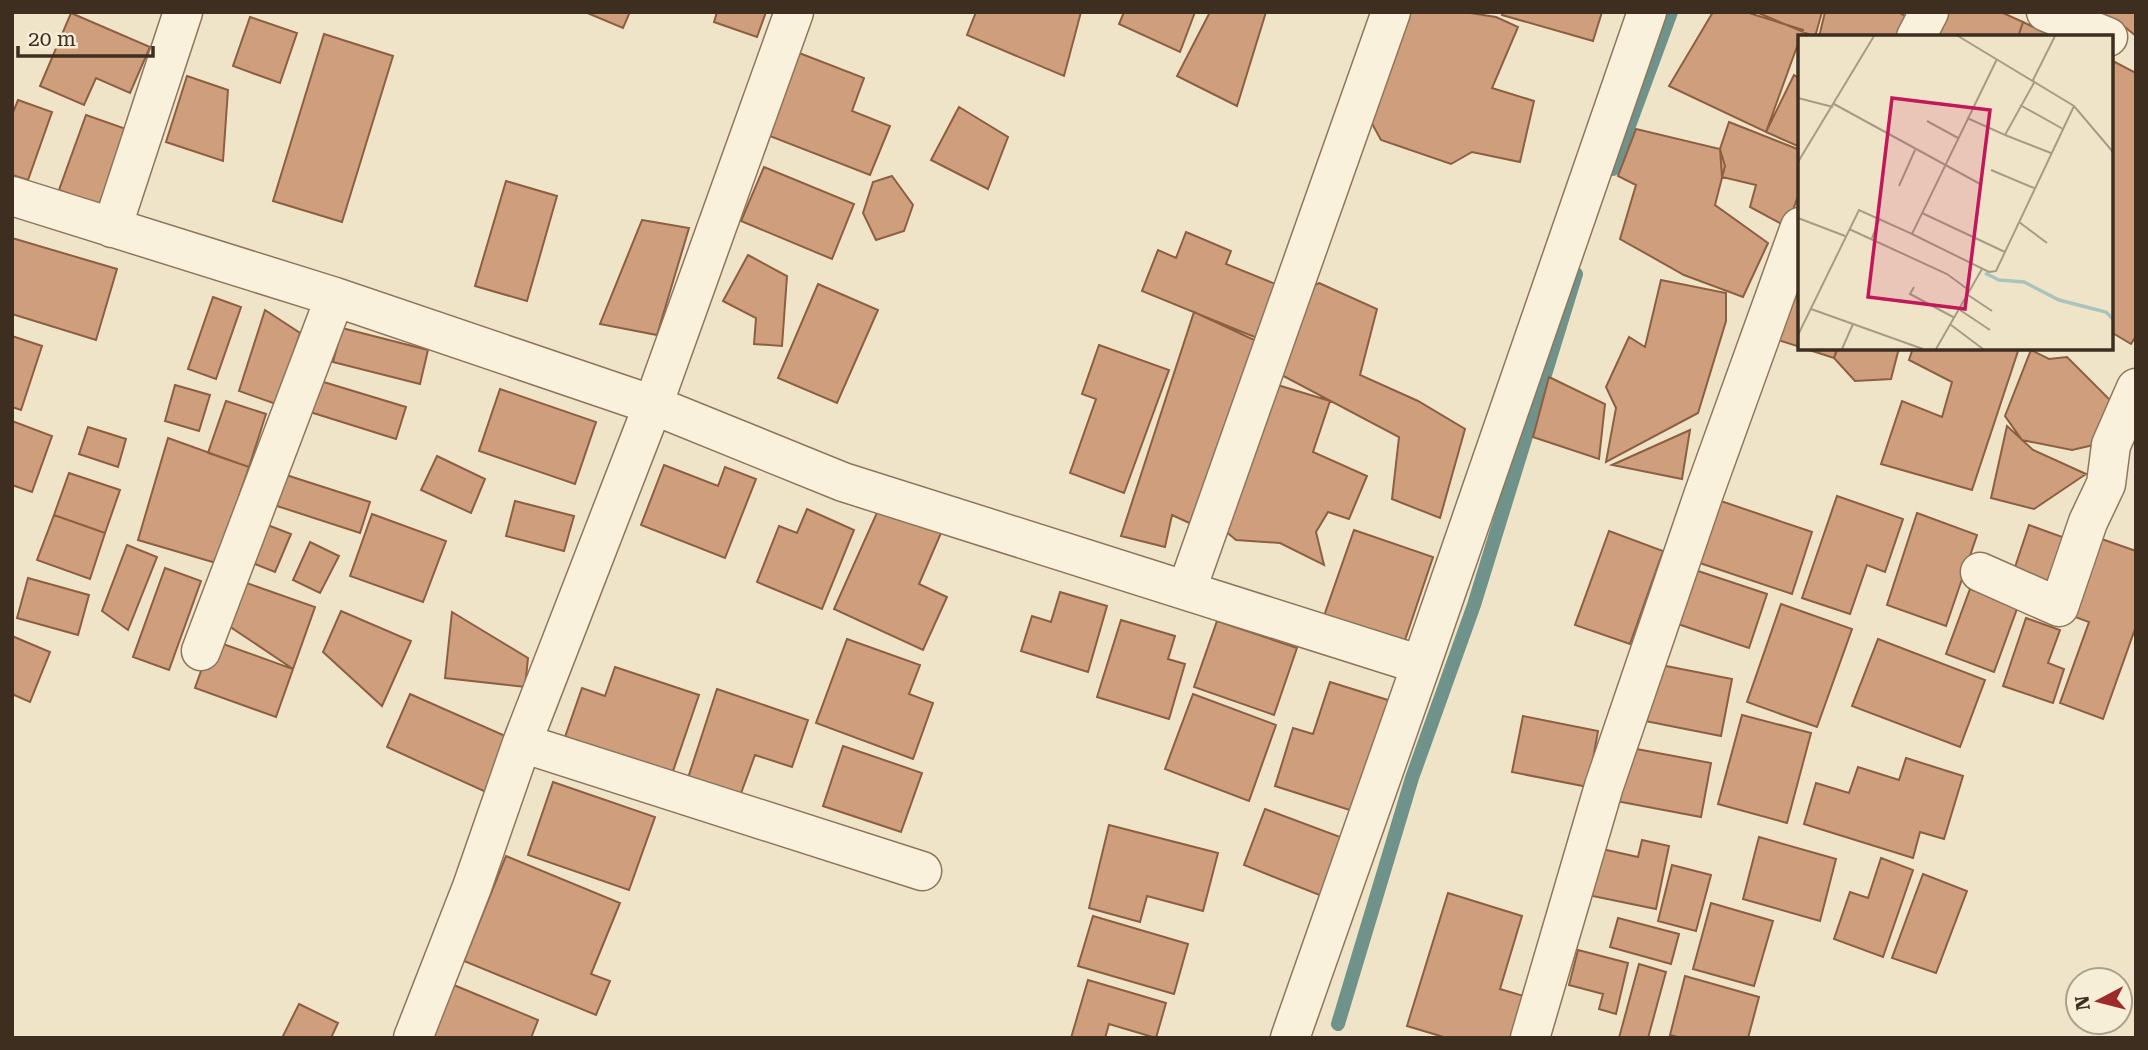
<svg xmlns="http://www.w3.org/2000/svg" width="2148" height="1050" viewBox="0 0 2148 1050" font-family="'Roboto Serif',serif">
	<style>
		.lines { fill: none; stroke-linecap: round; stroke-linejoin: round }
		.stream { stroke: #6f938a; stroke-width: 14 }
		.building { fill: #cf9f7d; stroke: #8d5f41; stroke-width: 2 }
		.minor-casing { stroke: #8d765c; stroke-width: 41 }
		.minor { stroke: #faf1dc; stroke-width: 38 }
		.inset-river { fill: none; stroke: #a9c4bc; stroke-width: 3.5 }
		.inset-road { fill: none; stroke: #a89b85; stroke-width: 2 }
		.view { fill: #c2185b; fill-opacity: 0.15; stroke: #c2185b; stroke-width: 3.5 }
		.inset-edge { fill: none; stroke: #3d2e20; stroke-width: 3.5 }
	</style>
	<rect width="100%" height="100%" fill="#f0e4c8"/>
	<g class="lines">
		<path class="stream" d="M1613,169l58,-157
			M1338,1024l74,-246 62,-173 102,-331"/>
	</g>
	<path class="building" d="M585,12h45l-7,16z
		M717,12h49l-9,25 -43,-15z
		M976,12h105l-17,64 -97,-41z
		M1124,12h71l-15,40 -61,-28z
		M1210,12h56l-29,94 -60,-30z
		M1402,12h62l32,5 22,10 -26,61 42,13 -14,61 -48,-10 -21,12 -70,-24 -11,-20z
		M1503,12h99l-9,29 -91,-26z
		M1713,12h33l57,18 -37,102 -97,-46z
		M1756,12h66l-7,25z
		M1825,12h73l7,4 -1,21h-85z
		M1907,12h94l22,10 -5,15h-114z
		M2099,12h37v24l-15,-12 -25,-6z
		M71,13l79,34 -20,46 -34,-15 -12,27 -44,-19z
		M250,17l47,16 -17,50 -47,-17z
		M2023,22l27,13 1,2h-33z
		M324,34l69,22 -51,166 -69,-21z
		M794,51l70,27 -12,33 38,15 -20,49 -108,-42z
		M2111,60l25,13v263l-5,8 -20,-12z
		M1794,75l6,4v68l-34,-15z
		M187,76l41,14 -5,71 -57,-19z
		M18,100l34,12 -24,68 -16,-5v-60z
		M959,107l49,30 -20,52 -57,-29z
		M86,115l43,15 -26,76 -44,-16z
		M1729,122l71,28v40l-13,37 -37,-20 6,-22 -34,-8 -2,-28z
		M1636,129l84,20 5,17 -10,39 53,38 -25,54 -59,-22 -64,-36 16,-54 -18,-9z
		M764,167l90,37 -22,55 -91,-38z
		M892,176l21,29 -9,26 -28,9 -13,-27 10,-31z
		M506,181l51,15 -30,105 -52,-15z
		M642,220l47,8 -32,107 -57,-11z
		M1186,232l45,19 -5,13 52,21 -21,53 -115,-47 16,-41 18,8z
		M12,238l105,31 -21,71 -84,-26z
		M748,255l39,21 -5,70 -28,-2 2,-26 -33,-17z
		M1800,258v89l-57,-18z
		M1661,280l65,13v28l-28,92 -92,49 10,-54 -10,-21 23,-50 16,10z
		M1319,283l58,26 -17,66 58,26 47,28 -25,89 -48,-19 7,-62 -127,-67 17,-72z
		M818,284l60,26 -41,93 -59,-25z
		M213,297l28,10 -25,72 -28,-10z
		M265,310l35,23 -24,71 -37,-13z
		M1194,312l69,32 -56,187 -35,-16 -7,32 -44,-11z
		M342,328l86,22 -8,34 -87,-22z
		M12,336l30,10 -21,64 -9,-3z
		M1099,345l70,25 -45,123 -54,-20 26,-74 -14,-5z
		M1803,348h34l-3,10z
		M1838,348h61l-8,31 -36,2 -21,-23z
		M1913,348h106l-47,142 -91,-26 21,-63 40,16 10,-35 -43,-22z
		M2031,350l18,9 18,-2 57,57 -22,29 -30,7 -50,-10 -17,-24z
		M1549,377l56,27 -6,55 -66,-22z
		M317,380l89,27 -10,32 -89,-28z
		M1271,383l59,18 -17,51 54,24 -18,43 -21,-7 -12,20 8,33 -44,-22 -44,-3 -19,-16z
		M175,385l35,10 -11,36 -34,-10z
		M500,389l96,33 -21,62 -96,-33z
		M226,401l40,13 -17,53 -41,-14z
		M12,421l40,15 -20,56 -20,-7z
		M2007,426l26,24 53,24 -52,35 -43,-11z
		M88,427l38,12 -8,28 -39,-13z
		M1690,430l-8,49 -70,-14z
		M168,438l81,29 -33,96 -78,-23z
		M437,456l48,23 -14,34 -50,-23z
		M664,465l54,21 7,-19 31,12 -31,79 -84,-33z
		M69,473l51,17 -15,43 -51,-18z
		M283,474l87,28 -10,31 -86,-28z
		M1837,496l66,23 -18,53 -18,-7 -17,49 -48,-16z
		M1712,498l100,34 -20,62 -101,-34z
		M515,501l59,15 -10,35 -58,-15z
		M880,506l61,27 -22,51 28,13 -24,53 -89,-41z
		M807,509l47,21 -32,79 -65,-27 22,-56 18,7z
		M1917,513l60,22 -31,91 -59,-21z
		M372,514l74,27 -23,61 -73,-26z
		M54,515l51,18 -15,46 -53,-19z
		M265,524l26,10 -16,38 -25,-10z
		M2029,525l39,14 -16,50 -40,-13z
		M1354,530l79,27 -29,86 -80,-27z
		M1609,531l54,20 -33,93 -55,-19z
		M2093,536l43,15v75l-33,93 -43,-16 29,-81 -22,-8z
		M310,542l29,14 -19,37 -27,-13z
		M127,545l30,12 -29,73 -26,-19z
		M1686,567l81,27 -18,54 -80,-27z
		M165,568l36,13 -32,89 -36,-13z
		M28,578l61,17 -11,40 -61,-17z
		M238,580l77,27 -22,62 -70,-47z
		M1970,589l48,17 -24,66 -48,-18z
		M1060,592l47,14 -19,66 -67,-21 11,-35 19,6z
		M1781,604l71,25 -35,98 -70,-25z
		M341,611l70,30 -29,65 -59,-54z
		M452,612l76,46 -3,29 -80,-9z
		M2026,618l34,12 -12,33 16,6 -11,34 -50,-17z
		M1121,620l54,16 -7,23 17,5 -16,55 -72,-22z
		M1217,621l80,27 -23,67 -80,-28z
		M12,636l38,16 -20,50 -18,-8z
		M847,639l73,26 -11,29 24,9 -20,56 -97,-36z
		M1878,639l107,41 -25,67 -108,-41z
		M212,640l81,29 -17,48 -81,-29z
		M1651,663l81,16 -11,57 -81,-16z
		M615,667l84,28 -27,79 -107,-37 17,-49 23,8z
		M1330,682l61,19 -35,111 -81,-26 18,-58 20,6z
		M717,689l91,31 -16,47 -37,-12 -15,41 -52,-18z
		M410,694l100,44 -24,54 -99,-45z
		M1193,694l83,31 -27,76 -84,-32z
		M1742,715l69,18 -24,90 -69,-19z
		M1523,716l75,15 -10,56 -76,-15z
		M843,746l79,27 -21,59 -78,-26z
		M1626,747l85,16 -10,54 -85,-16z
		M1906,758l57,18 -19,63 -24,-7 -7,26 -109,-34 12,-41 33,10 9,-26 41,13z
		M553,782l102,35 -26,73 -101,-35z
		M1265,809l78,29 -21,58 -78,-31z
		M1109,825l109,28 -15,58 -56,-15 -7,26 -51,-14z
		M1759,837l77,22 -16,62 -77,-22z
		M1642,840l27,6 -13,63 -73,-15 10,-47 45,10z
		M506,856l114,47 -29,71 19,7 -14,34 -132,-54z
		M1881,858l32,12 -30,87 -49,-18 16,-47 18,6z
		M1672,865l39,10 -15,56 -38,-10z
		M1923,874l44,17 -31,82 -44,-15z
		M1448,893l74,23 -22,73 30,9 -12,40h-71l-40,-12z
		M1711,903l62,18 -19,65 -61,-17z
		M1093,916l95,28 -14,50 -96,-28z
		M1618,918l61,16 -8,30 -61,-17z
		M1578,950l50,13 -12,51 -17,-5 4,-15 -34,-9z
		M1639,964l27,8 -18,66h-29z
		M1685,976l74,21 -11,41h-67l-11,-3z
		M1088,980l78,23 -10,35 -47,-14 -4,14h-34z
		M449,983l89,37 -7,18h-104z
		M299,1004l39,19 -7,15h-49z"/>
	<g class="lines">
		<g class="minor-casing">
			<path id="minor" d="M2046,12l62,25
				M1916,37l13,-25
				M12,196l323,101 318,108 190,77 578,183 -131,373
				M112,228l71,-216
				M1980,572l79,35 29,-85 18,-38 5,-39 25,-57
				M1187,589l204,-577
				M201,651l134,-354
				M1421,665l226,-653
				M522,743l400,128
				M413,1038l59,-151 50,-144 131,-338 141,-393
				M1530,1038l74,-252 100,-293 96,-266"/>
		</g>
		<use href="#minor" class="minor"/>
	</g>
	<g transform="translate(1798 35)">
		<rect width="315" height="315" fill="#f0e4c8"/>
		<path class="inset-river" d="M187,238l14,7 25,2 35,18 47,12 7,7"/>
		<path class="inset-road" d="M160,1l116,70 39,46M235,45l22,-44M0,63l35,9M36,69l148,81M222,70l43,24M169,83l38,17 30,-54M129,86l31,17M207,100l46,18M0,127l76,-126M193,135l43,18M101,151l16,-36M124,178l83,39M0,183l47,18M221,187l28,21M51,194l98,45 23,17M114,199l77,38 7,-1 78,-165M74,203l8,-20M116,252l-4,7 45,24M170,260l24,16M13,274l112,40M162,275l30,20M153,290l32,24M0,300l61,-125 53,24 85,-175M44,314l11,-25M138,314l46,-80"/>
		<path class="view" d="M94,63l98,12 -25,199 -97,-12z"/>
		<rect width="315" height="315" class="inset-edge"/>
	</g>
	<rect width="2148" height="1050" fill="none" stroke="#3d2e20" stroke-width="28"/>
	<g transform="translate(2099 1001) rotate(263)"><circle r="33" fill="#f7eed8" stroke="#ada18e" stroke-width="2"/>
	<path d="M0-5L12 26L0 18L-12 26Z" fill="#9e2a2b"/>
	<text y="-10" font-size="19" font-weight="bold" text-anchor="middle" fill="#3d2e20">N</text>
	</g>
	<path d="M18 46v10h135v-10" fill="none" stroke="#3d2e20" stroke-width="3.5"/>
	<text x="28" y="46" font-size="21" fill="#3d2e20" stroke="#f7eed8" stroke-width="5" paint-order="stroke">20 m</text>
</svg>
